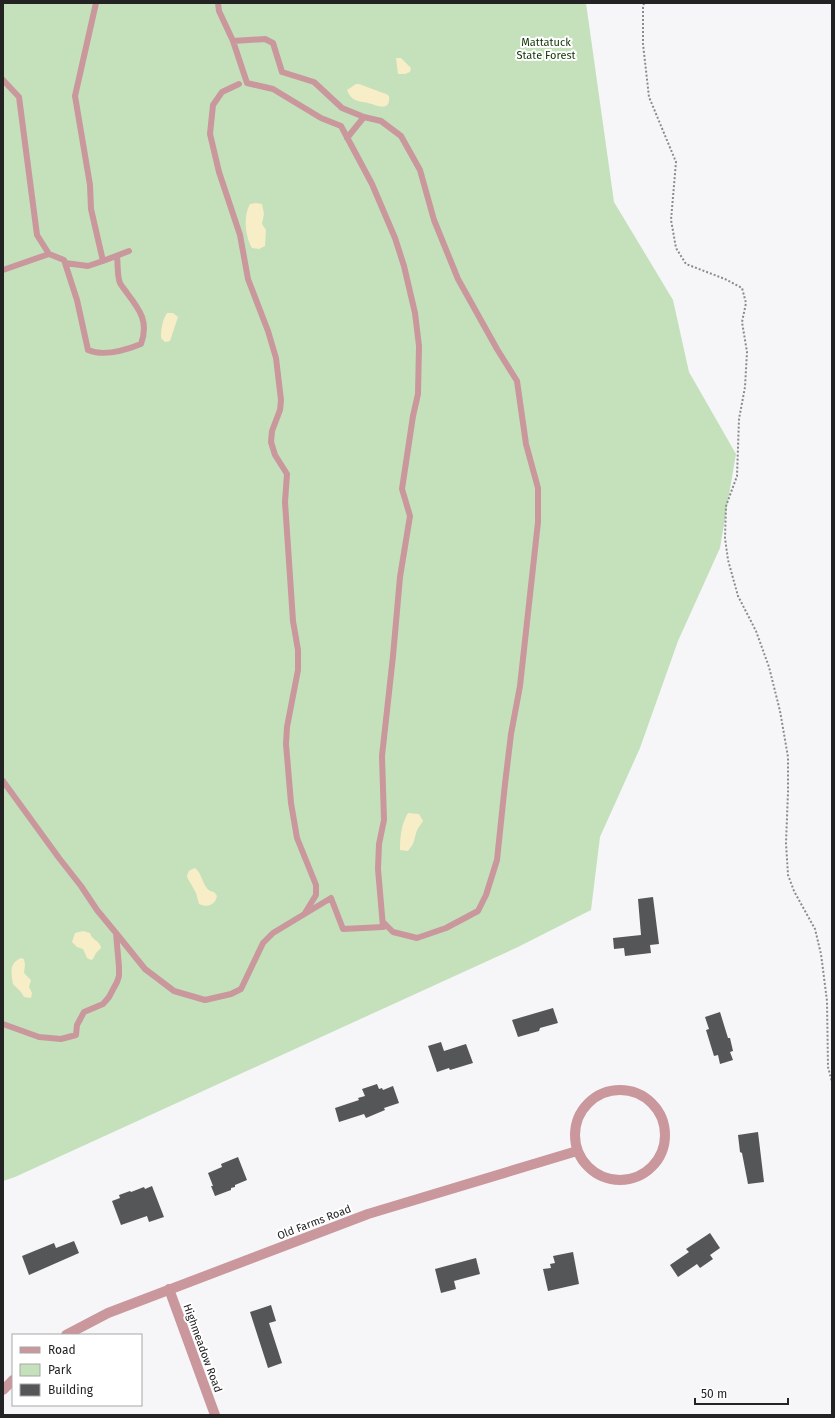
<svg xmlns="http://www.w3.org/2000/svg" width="835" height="1418" viewBox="0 0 835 1418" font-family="'Fira Sans',sans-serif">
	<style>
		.green { fill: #c4e1bc }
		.sand { fill: #f7edc7 }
		.building { fill: #555658 }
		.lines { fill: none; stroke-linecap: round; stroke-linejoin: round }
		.path { stroke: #8b8b8d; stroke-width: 2; stroke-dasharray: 2 2; stroke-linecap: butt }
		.service { stroke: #c9979c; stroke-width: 6 }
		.minor { stroke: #c9979c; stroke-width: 10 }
		.labels { text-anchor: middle; stroke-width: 4; stroke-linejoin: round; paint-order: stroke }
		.park-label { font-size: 11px; fill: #103304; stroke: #fff }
		.street-label { font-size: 11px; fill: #232324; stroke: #fff }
	</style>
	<rect width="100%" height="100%" fill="#f6f6f9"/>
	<path class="green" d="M3,3h583l28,199 59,98 16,72 47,82 -16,94 -42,93 -38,107 -40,89 -9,73 -73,37 -503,230 -12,4z"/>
	<path class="sand" d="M396,58h5l10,10 -1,4 -5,2h-7z
		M356,84h3l27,10 3,2c2,17 -13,9 -21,7 -10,-2 -17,-2 -21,-13z
		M256,203l6,1 2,10 -2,10 4,6 -1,16 -6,3 -7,-1c-7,-12 -9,-32 -2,-44z
		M167,313h6l5,4 -8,24 -5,1 -4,-4c0,-9 1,-17 6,-25z
		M408,813l11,1 4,7 -6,9 -4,14 -5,7 -8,-1c0,-13 1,-25 8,-37z
		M195,868c9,7 7,22 19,24l3,4c-2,9 -9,12 -18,8l-3,-11 -9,-16c1,-6 2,-7 8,-9z
		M83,931l7,2c2,8 10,7 11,15l-5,5 -3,6 -2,1 -4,-2 -4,-9 -6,-2 -5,-5 3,-9z
		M21,958l3,1 1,6 -1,8 7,7 -2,7 3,6 -1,5 -7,-1 -3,-5 -8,-8c-2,-11 -4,-21 8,-26z"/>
	<path class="building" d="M653,897l6,47 -9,1 1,8 -26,3 -1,-8 -10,1 -1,-11 28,-3 -3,-36z
		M553,1008l5,15 -18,5 -1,3 -21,6 -6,-17z
		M720,1012l8,26h2l3,13 -3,1 3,8 -13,4 -2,-9 -4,1 -8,-26 3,-1 -4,-12z
		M441,1042l3,9 22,-7 7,19 -23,7 -1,-2 -12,4 -9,-26z
		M377,1084l2,5 3,-1 1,2 10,-4 6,17 -15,5 1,2 -19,8 -2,-4 -25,8 -4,-14 24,-8 -1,-2 7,-2 -3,-7z
		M758,1132l6,50 -16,2 -6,-31 -2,-1 -2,-17z
		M238,1157l9,23 -12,5v2l-4,1v2l-16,6 -4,-10h2l-5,-13 14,-6 -1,-3z
		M152,1186l12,31 -15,5 -2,-6 -26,9 -9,-24 8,-3 -1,-3 11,-4 1,1 13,-5 1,2z
		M710,1233l10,15 -10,7 3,4 -13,9 -3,-4 -19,13 -8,-12 19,-13 -3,-3z
		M74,1241l5,12 -50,22 -7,-19 32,-13 2,5z
		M573,1252l6,32 -31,7 -5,-22 8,-1 -1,-4 5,-1 -2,-7z
		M476,1258l4,16 -26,7 2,8 -15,4 -6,-24z
		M271,1305l5,16 -7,2 13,40 -14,5 -18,-56z"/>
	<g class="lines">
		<path class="path" d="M644,3l-1,4v37l6,53 27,65 -5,58 5,28 10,16 39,15 17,9 4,15 -4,19 5,30 -2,35 -6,32 -2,57 -11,30 -1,32 3,22 10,36 18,35 13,36 11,44 8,46v35l-2,51 2,32 6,16 21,38 6,25 6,47 1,66 4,15"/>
		<path class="service" d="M96,3l-21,93 15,89 1,24 12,52 26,-10
			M233,41l32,-2 8,4 9,29 32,10 28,26 22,9 -17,21
			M3,80l16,17 18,138 12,19 15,6 1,3 12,37 11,50c16,7 38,0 53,-6 8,-22 -1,-34 -14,-51 -2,-3 -5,-6 -7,-10 -3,-7 -2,-19 -3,-27
			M239,84l-17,8 -9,13 -3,29 9,38 21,63 8,44 20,52 8,27 5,42 -1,10 -8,21 -1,11 4,13 12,19 -2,28 8,119 5,29v20l-11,57 -1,17 5,59 6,35 19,47v10l-11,18
			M364,117l17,4 20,15 19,34 14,50 24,59 39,70 20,32 9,63 12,44v34l-18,164 -9,48 -6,50 -8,76 -11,35 -8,16 -32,17 -29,10 -24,-6 -10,-10
			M65,263l23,3 15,-5
			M3,270l46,-16
			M3,781l56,77 22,28 16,24 19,23 3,34v9l-2,6 -8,15 -6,7 -19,8 -7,13 -1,10 -15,4 -22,-2 -36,-13
			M116,933l29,36 29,22 31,9 26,-6 10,-5 22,-46 10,-10 58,-35 12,31 40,-2 -5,-58 1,-25 5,-24 -2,-64 11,-100 7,-79 10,-61 -8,-27 11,-73 5,-22 1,-48 -4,-33 -11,-47 -9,-28 -23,-54 -31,-58 -20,-8 -48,-29 -26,-6 -14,-42 -14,-30 -1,-8"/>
		<path class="minor" d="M575 1135a45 45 0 1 1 90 0a45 45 0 1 1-90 0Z
			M169,1289l46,126
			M66,1335l42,-22 260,-99 209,-63
			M3,1390l10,-10"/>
	</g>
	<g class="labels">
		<g class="park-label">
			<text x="546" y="46">Mattatuck<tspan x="546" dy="13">State Forest</tspan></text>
		</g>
		<g class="street-label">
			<text transform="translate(314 1222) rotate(-21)" y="4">Old Farms Road</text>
			<text transform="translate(203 1348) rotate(70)" y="4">Highmeadow Road</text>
		</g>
	</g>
	<rect width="835" height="1418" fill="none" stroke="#232324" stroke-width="8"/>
	<rect x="12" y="1334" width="130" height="72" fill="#ffffff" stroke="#a7a7a7"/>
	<rect x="20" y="1347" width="20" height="6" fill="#c9979c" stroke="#a7a7a7"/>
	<text x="48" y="1354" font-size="12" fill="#232324">Road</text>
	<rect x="20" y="1364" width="20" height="12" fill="#c4e1bc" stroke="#a7a7a7"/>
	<text x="48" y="1374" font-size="12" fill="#232324">Park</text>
	<rect x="20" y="1384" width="20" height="12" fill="#555658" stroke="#a7a7a7"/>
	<text x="48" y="1394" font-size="12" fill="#232324">Building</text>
	<path d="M695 1398v6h93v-6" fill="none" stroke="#232324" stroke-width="2"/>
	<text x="701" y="1398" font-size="12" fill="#232324" stroke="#ffffff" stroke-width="3" paint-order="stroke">50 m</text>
</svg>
